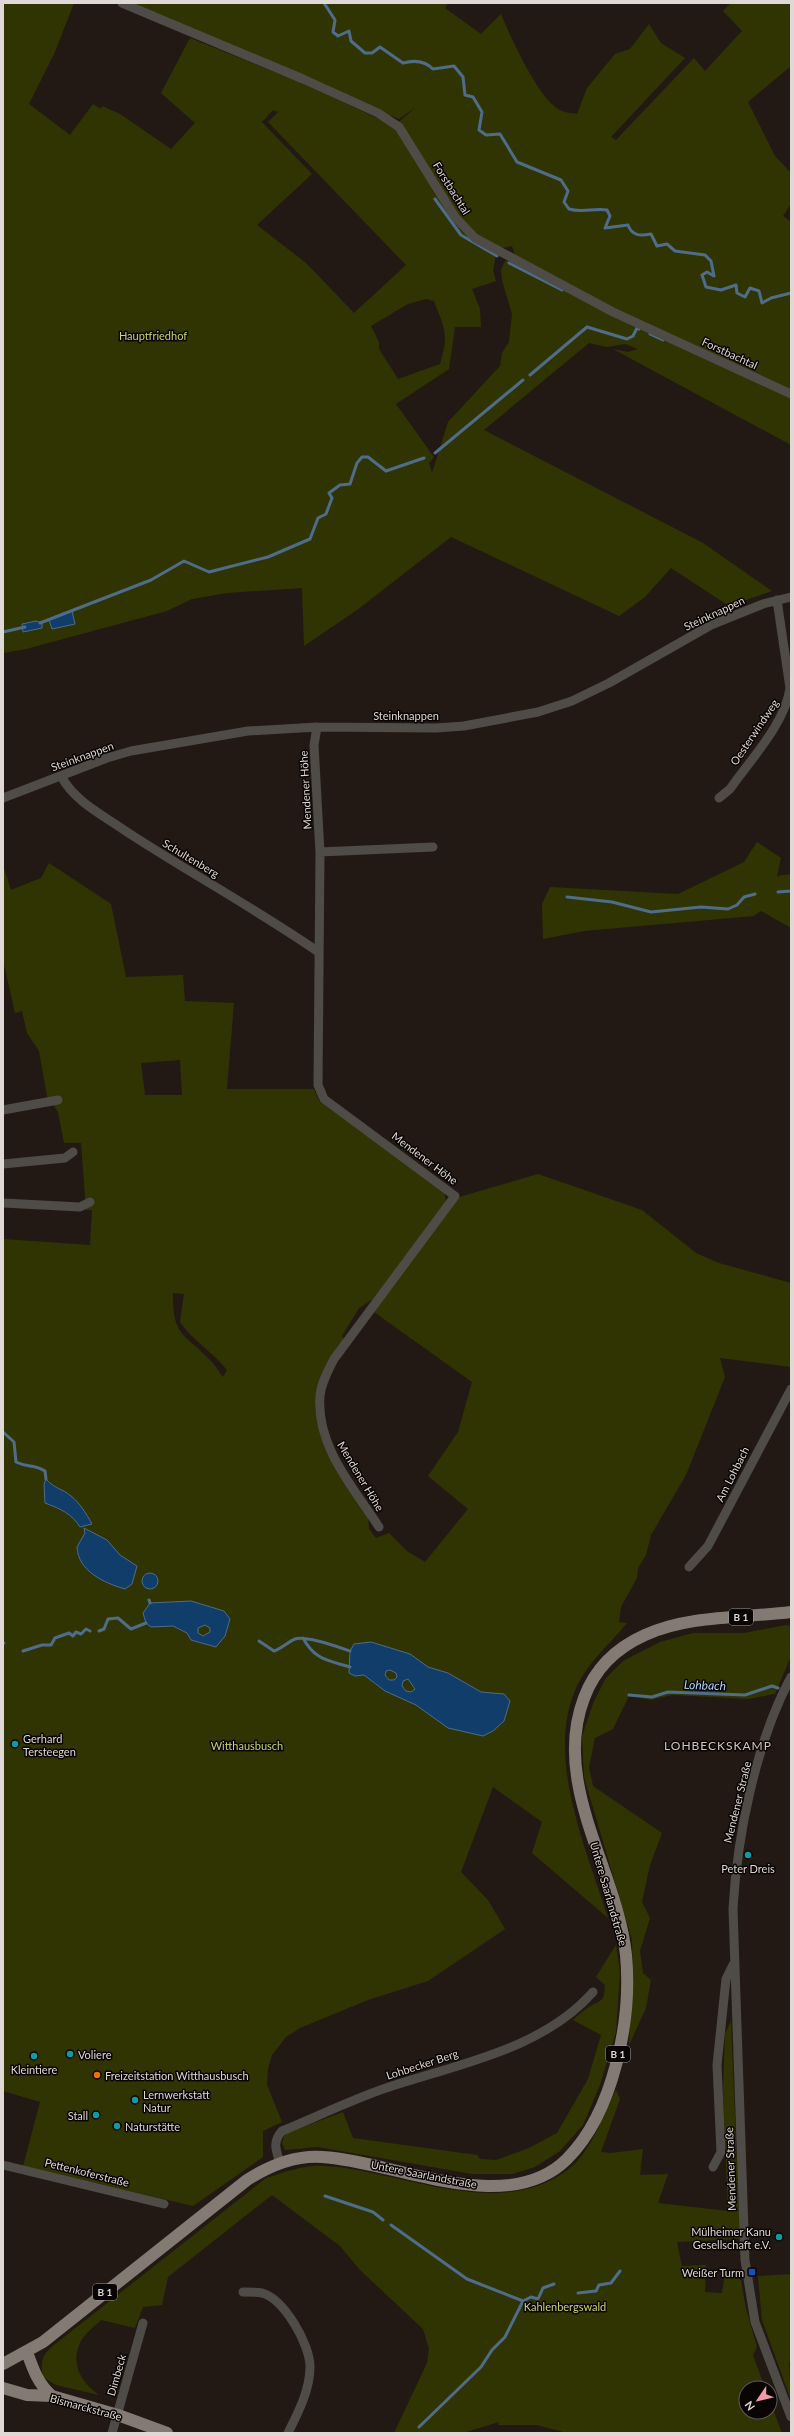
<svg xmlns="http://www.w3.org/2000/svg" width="794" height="2436" font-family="Lato,sans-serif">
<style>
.green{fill:#303403;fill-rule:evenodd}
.water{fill:#113d6b;stroke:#4f6c8a;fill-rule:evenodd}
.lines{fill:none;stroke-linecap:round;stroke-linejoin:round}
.stream{stroke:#4f6c8a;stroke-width:3}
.minor{stroke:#4f4b47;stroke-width:9}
.major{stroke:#837b73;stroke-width:12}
.culture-dot{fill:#0f9aa8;stroke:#090504;stroke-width:1.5}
.food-dot{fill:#e8710a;stroke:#090504;stroke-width:1.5}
.transit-dot{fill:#1a4fb4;stroke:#090504;stroke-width:1.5}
.labels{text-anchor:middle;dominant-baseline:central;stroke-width:3;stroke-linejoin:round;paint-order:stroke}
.shield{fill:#090504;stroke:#9f9996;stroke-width:1}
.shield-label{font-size:10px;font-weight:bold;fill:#dfd8d4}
.street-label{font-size:11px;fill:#dfd8d4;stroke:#090504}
.park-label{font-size:11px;fill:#cad472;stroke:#090504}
.poi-label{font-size:11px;fill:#dfd8d4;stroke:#090504;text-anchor:start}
.water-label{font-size:12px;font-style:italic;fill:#add2fe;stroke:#090504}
.neighbourhood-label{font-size:12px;letter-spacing:1px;fill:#d2c4bd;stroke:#090504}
</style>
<rect width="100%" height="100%" fill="#231914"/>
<path class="green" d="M3,3H74L55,52L29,104L70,135L93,104L101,109L102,106L120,114L171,149L195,123L161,93L190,38L302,83L394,126L416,107L399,119L132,3H448L445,8L481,34L501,14C510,36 540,103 562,111C567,113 573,113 577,114L587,88L615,54L630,49L649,24L661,43L685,58L611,137L616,140L694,58L705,71L742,31L723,11L731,3H791V66L748,102L775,156L791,173V204L783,216L791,222V445L613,349L628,352L638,349L625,344L607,347L589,343L484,430L703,543L772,591L729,606L671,568L645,597L619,616L451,537L357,610L304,646L302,588L227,593L192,599L167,611L26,649L3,653ZM273,110L278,112L268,122L406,265L354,313L306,263L257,225L312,174L262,122ZM479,236L499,249L512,246L516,258L505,261L501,270L502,280L512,314L509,342L502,353L500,366L448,422L432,473L429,463L434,457L396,404L449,369L455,327H481L480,309L472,289L496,281L493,270L496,255L478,245ZM426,299L434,301C445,330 449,334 440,364L398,379L379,349V342L371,326L408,304Z
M757,842L781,858L777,876L791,874V928L761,911L754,916L584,931L543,939L542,904L550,887L678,894L744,862Z
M49,863L111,904L126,977L183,975L185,1001L234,1003L227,1089H314L319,1101L444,1190L446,1201L373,1299L359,1308L342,1336L344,1339C289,1413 327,1449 368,1516L369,1529L376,1538L389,1533L407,1551L425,1562L468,1509L428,1476L458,1432L472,1382L374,1312L456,1198L538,1174L642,1210L696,1253L719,1263L791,1283V1367L720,1358L725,1377L686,1475L651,1535L646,1555L638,1568L637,1578L621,1607L619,1622L627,1623C610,1644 589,1661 577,1686C544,1756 587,1850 608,1918L532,1853L542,1822L493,1787L461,1872L488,1900L505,1929L428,1981L368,2000L300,2028L286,2037L272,2055L268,2069L267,2085L282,2122L263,2131V2157L193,2206L23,2166L40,2102L3,2091V1239L90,1245L92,1210H86L81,1143H64L58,1112L47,1096L39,1051L27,1033L22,1011L15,1013L3,960V865L11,890L41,878ZM180,1060L182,1095H145L141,1063ZM173,1293L184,1294L180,1322C193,1341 213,1352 227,1370L223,1377C219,1372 215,1365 210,1360C184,1333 172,1336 173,1293Z
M786,1625L791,1626V1656L775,1694L748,1699L672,1695L651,1700L629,1696L613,1729L595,1738L589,1767L593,1786L662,1833L650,1865L642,1902L650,1918L640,1951L643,1973L651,1980L646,2008L629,2045L633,1978L632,1940L584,1777L582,1736L594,1701L606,1678L623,1661L660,1642L693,1633H744Z
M616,1945L620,1972L616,2032L600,2085L583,2125L560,2151L535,2167L512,2174H472L318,2147L285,2150L282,2143L285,2134L343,2112L353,2138L477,2155L480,2159L496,2160L529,2148L557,2133L588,2079L601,2035L573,2020C578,2015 584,2010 589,2007C602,1999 604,2003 605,1985L596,1977Z
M731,2021L740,2239L677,2242L682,2266L706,2265L705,2292L722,2293L725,2274L733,2273L741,2280L746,2309L757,2347L753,2355L765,2388H746V2412H770V2401L782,2433H567L537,2425H498L499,2422L463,2433H394L427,2363L429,2349L423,2329L360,2270L340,2246L272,2195L168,2277L162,2305L143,2307L135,2328L101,2320C95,2326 83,2335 80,2343C70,2365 82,2383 99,2395L56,2385L43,2377C40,2361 42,2355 54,2345L266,2178C285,2172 305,2164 326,2166C402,2171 501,2223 570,2168C592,2150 603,2115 616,2090L620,2099L601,2152L611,2153L643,2149L640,2175L668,2174L658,2203L728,2211L723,2091L725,2034Z
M791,2274V2357L789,2363L791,2400L762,2320L758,2276Z"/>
<path class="water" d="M72,611L75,624L52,629L49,620Z
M36,621L42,623V628L23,632L22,624Z
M46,1479C53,1487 59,1488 67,1493C78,1500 86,1513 92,1524L80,1527C72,1514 61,1509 45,1503L44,1484Z
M84,1528L107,1540L120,1555L137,1566L132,1584L125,1589C104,1583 78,1571 77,1547L85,1533Z
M142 1581a8 8 0 1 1 16 0a8 8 0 1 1-16 0Z
M191,1601L224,1611L230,1619L225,1636L216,1647L191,1640L187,1633L173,1626L151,1627L146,1623L143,1613L150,1603ZM205,1625L210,1628V1632L203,1636L198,1633V1628Z
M371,1642L410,1654L428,1667L448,1673L481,1692L504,1694L510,1701L504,1721L493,1731L483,1736L448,1728L416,1705L385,1691L364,1675L355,1676L349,1673L350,1651L354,1644ZM390,1670L396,1673L397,1677L394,1680H389L385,1675L386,1671ZM408,1679L415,1689L411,1692L406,1691L402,1686L403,1681Z"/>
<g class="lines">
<path class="stream" d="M324,3L335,20L333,32L338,36L349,31L351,41L365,53H372L380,47L403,63C414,60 424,60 433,69L454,66L463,77L465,95L473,97L482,112L479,130L486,135L500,134L517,162L561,180L568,191L564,202L569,209C582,213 594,208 607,210L610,216L605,228L628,225C632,236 640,236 651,234L657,246L667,244L675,251L705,255L711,261L714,276L707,272L702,275L706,287L721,290L736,285L737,293L745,297L750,288L759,291L762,303L771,298L791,293
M435,199L461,235L497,256
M509,263L562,290
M650,334L663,340
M530,375L587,327L627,339L633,336L637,328L639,329
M435,453L523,380
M40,623L151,580L184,561L209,572L268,557L310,539L318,518L326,514L332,498L329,493L340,485L350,484L357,463L362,457H368L386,471L424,458
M3,632L25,627
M778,892L791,891
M567,897L612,902L651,912L701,907L728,909L737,905L744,897L755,894
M3,1432L14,1442L16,1462C28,1468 34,1464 45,1471L46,1479
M149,1600L150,1603
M99,1631L104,1629L108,1619L118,1618L131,1629L146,1623
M303,1638C315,1660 327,1660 350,1667
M259,1641L274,1651C282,1648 288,1642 295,1639C306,1635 338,1647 350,1651
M3,1643H4
M23,1651L42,1645H51L55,1638L69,1633L73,1636L76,1632L81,1634L86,1629L90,1631
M629,1695L652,1697L668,1692L745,1695L772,1686L778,1688
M325,2196L373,2212L383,2220
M391,2225L467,2279L523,2301
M578,2293L596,2291L599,2285L611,2283L620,2271
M419,2427L481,2367L492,2350L505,2337L523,2301L531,2297L538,2299L543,2288L554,2284"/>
<path class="minor" d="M122,3L303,79L378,113L399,127L455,217L475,238L613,312L791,394
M317,727L314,745L320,852L318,1085L324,1099L455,1196L334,1359C328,1371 321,1383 320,1396C316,1446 353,1487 379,1527
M61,776C75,802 103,815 127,832C190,873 256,909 317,951
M3,798L107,758L131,751L248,731L317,727L436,728L464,726L538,712L572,701L609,683L711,625L763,604L791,597
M719,798L730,789C750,760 785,724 790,688L777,600
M320,852L433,847
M3,1110L58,1100
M3,1164L65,1158L73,1152
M3,1203L80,1207L90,1202
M689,1567L708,1546L791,1389
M791,1677C756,1742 737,1836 733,1909L745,2260L755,2322L791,2417
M280,2163C276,2150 272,2142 282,2131C316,2117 351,2100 386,2088C457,2064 542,2050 593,1992
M3,2165L164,2204
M713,2167L721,2152L717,2065L726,1979L733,1965
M243,2292C249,2292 256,2292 262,2293C284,2299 310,2344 310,2367C310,2390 298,2413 288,2433
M112,2433L143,2323"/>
<path class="major" d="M27,2352C33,2369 38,2384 52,2396
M3,2364L43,2342L247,2180C269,2166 295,2155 322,2157C394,2161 507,2219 567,2159C614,2112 632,2019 626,1955C617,1869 551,1785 584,1698C595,1668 616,1648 645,1635C689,1615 743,1618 791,1612
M3,2388L27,2395L52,2396L118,2415L167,2433"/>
</g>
<g class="culture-dot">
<circle cx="15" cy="1744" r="4"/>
<circle cx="748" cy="1855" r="4"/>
<circle cx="70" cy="2054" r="4"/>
<circle cx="34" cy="2056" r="4"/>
<circle cx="135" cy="2100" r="4"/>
<circle cx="96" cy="2115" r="4"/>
<circle cx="117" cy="2126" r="4"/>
<circle cx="779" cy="2237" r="4"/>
</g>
<circle class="food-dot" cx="97" cy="2075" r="4"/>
<rect class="transit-dot" x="748" y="2268" width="8" height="8" rx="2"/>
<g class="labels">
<g class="shield">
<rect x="729" y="1609" width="24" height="16" rx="3"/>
<rect x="606" y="2046" width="24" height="16" rx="3"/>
<rect x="93" y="2284" width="24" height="16" rx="3"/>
</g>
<g class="shield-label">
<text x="741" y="1617">B 1</text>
<text x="618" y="2054">B 1</text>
<text x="105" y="2292">B 1</text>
</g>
<g class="street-label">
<text transform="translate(452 188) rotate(58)">Forstbachtal</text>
<text transform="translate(730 353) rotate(25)">Forstbachtal</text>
<text transform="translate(714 613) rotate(-25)">Steinknappen</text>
<text x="406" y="715">Steinknappen</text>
<text transform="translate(754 732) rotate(-56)">Oesterwindweg</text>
<text transform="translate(82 756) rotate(-20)">Steinknappen</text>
<text transform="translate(305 790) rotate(-93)">Mendener Höhe</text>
<text transform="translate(191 858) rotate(31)">Schultenberg</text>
<text transform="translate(425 1158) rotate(37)">Mendener Höhe</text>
<text transform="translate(732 1474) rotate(-63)">Am Lohbach</text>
<text transform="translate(361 1476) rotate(59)">Mendener Höhe</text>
<text transform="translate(737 1802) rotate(-76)">Mendener Straße</text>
<text transform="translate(609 1894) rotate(74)">Untere Saarlandstraße</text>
<text transform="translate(422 2064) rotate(-18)">Lohbecker Berg</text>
<text transform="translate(730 2169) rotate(-92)">Mendener Straße</text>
<text transform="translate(87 2172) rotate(14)">Pettenkoferstraße</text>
<text transform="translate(424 2174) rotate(11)">Untere Saarlandstraße</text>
<text transform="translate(116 2375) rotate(-74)">Dimbeck</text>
<text transform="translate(86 2407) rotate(15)">Bismarckstraße</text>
</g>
<g class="park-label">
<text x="153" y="335">Hauptfriedhof</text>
<text x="247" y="1745">Witthausbusch</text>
<text x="565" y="2306">Kahlenbergswald</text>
</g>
<g class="poi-label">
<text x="23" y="1738">Gerhard<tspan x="23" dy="13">Tersteegen</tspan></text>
<text x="748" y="1868" text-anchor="middle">Peter Dreis</text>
<text x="78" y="2054">Voliere</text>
<text x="34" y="2069" text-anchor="middle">Kleintiere</text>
<text x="105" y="2075">Freizeitstation Witthausbusch</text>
<text x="143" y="2094">Lernwerkstatt<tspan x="143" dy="13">Natur</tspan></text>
<text x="88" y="2115" text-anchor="end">Stall</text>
<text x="125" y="2126">Naturstätte</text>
<text x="771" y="2231" text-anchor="end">Mülheimer Kanu<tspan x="771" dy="13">Gesellschaft e.V.</tspan></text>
<text x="744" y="2272" text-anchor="end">Weißer Turm</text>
</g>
<g class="water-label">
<text transform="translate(705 1685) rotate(2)">Lohbach</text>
</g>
<g class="neighbourhood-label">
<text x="718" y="1745">LOHBECKSKAMP</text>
</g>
</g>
<rect width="794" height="2436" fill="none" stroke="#dfd8d4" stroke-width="8"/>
<g transform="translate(758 2400) rotate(235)"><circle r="19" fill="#090504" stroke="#5f5957"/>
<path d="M0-3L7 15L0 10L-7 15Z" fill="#f49aa4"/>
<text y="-6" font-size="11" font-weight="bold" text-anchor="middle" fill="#dfd8d4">N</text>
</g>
</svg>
